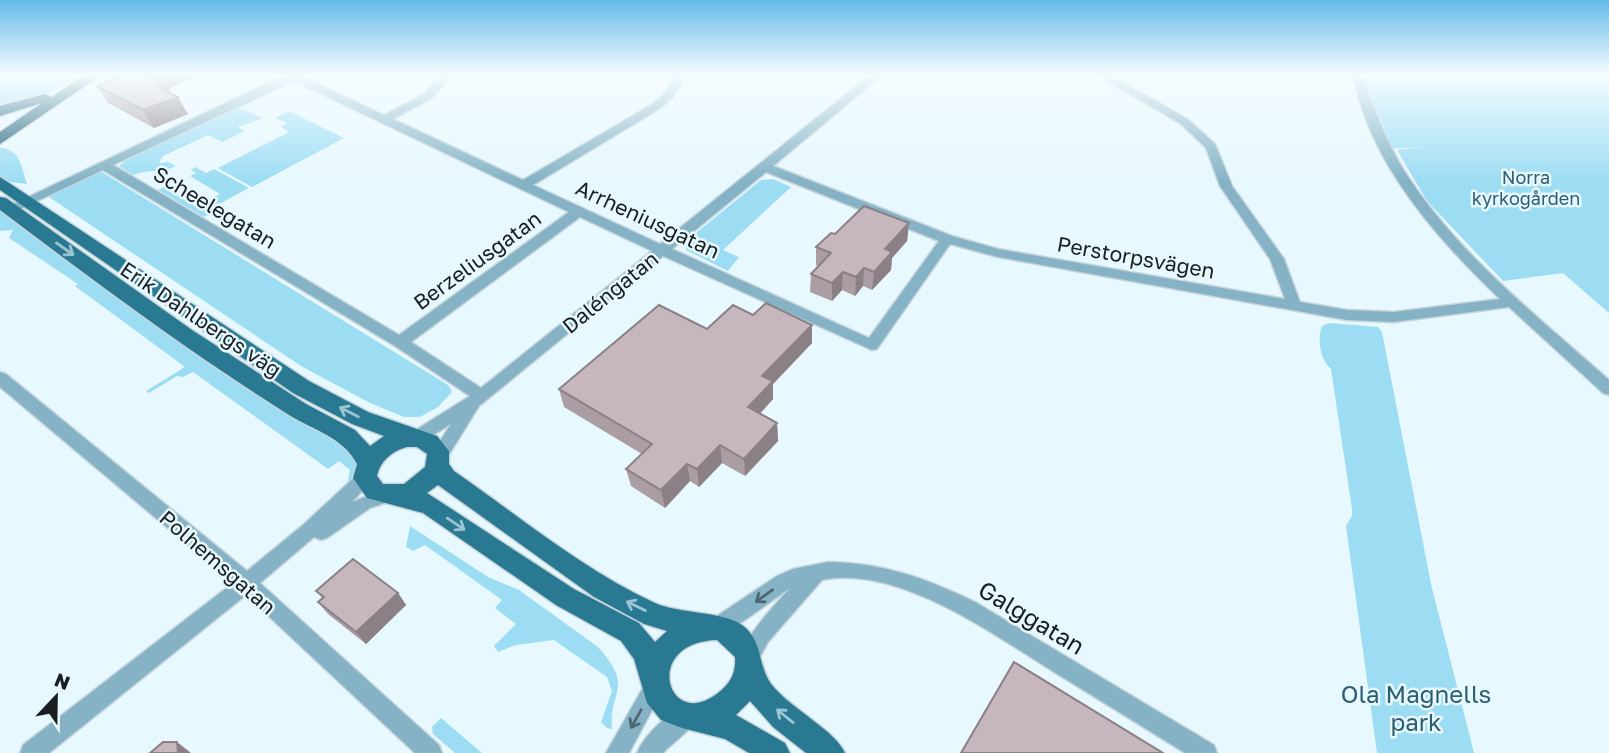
<svg xmlns="http://www.w3.org/2000/svg" width="1609" height="753" font-family="'Golos Text',sans-serif">
<style>
.green{fill:#9dddf4}
.lines{fill:none;stroke-linecap:round;stroke-linejoin:round}
.minor-casing{stroke:#c6d5db;stroke-width:3}
.major-casing{stroke:#c6d5db;stroke-width:3}
.highway-casing{stroke:#c6d5db;stroke-width:3}
.minor{fill:#85b3c5;fill-rule:evenodd}
.major{fill:#2a7992;fill-rule:evenodd}
.highway{fill:#1e6277;fill-rule:evenodd}
.wall{fill:#aa9da3}
.shaded-wall{fill:#8b8085}
.building{fill:#c6b7be;stroke:#8b8085;stroke-width:2}
.oneway{stroke:#9bc5d3}
.oneway2{stroke:#4e6873}
.labels{text-anchor:middle;dominant-baseline:central;stroke-width:5;stroke-linejoin:round;paint-order:stroke}
.far-park-label{font-size:18px;fill:#2b5e70;stroke:#e7f8fe}
.street-label{font-size:21px;fill:#181e21;stroke:#e7f8fe}
.near-street-label{font-size:24px;fill:#181e21;stroke:#e7f8fe}
.near-park-label{font-size:24px;fill:#2b5e70;stroke:#e7f8fe}
</style>
<rect width="100%" height="100%" fill="#e7f8fe"/>
<path class="green" d="M0,75H86L36,99L0,108Z
M1357,75H1609V313L1563,273L1503,281L1427,201L1397,150L1423,147L1384,149Z
M237,107L263,118L238,127L245,131L222,142L208,135L163,156L159,163L168,162L176,166C163,173 148,169 133,175L119,166L128,158Z
M289,111L344,138L252,187L218,168L289,132L281,127L287,123L275,118Z
M0,148C21,148 21,168 27,184L10,182L0,175Z
M195,167L206,173L214,169L249,188L204,212L208,215L204,217L158,190L170,184L172,185L166,189L196,207L220,194L190,176L196,173L191,170Z
M100,171L448,385L452,392L438,407L420,417H404L368,402L301,366L49,197Z
M773,179L791,187L723,250L739,257L728,271L686,250L685,242L761,180Z
M0,211C71,261 141,312 213,361C244,382 338,430 353,457C359,466 353,479 347,486L350,470L339,461L328,469L193,372L183,377L177,376L149,393L146,391L185,367L75,286L78,284L9,238L13,230L0,231Z
M1329,323L1378,327L1382,332L1431,584L1474,753H1377L1346,526L1352,516V509L1331,369C1320,359 1317,340 1322,326Z
M410,526L488,577L519,590L598,647C635,689 609,688 612,729L607,728L601,722L612,691L607,677L554,640L516,645L498,652L494,646L516,624L495,608L502,600L425,545L413,551L406,547Z
M441,718L482,753H455L433,734L432,727Z"/>
<g class="lines">
<defs>
<path id="minor" d="M285,75H299L384,115L424,94L441,75H452L432,98L393,119L523,180L651,105L665,93L675,75H686L673,97L659,109L533,185L660,244L870,75H882L773,166L952,236L998,249L1285,299L1270,259L1220,186L1206,148L1181,124L1097,75H1110L1189,120L1215,144L1232,186L1284,259L1300,302L1347,310L1394,312L1500,299C1448,249 1394,190 1367,122C1361,107 1357,91 1352,75H1362C1374,108 1385,139 1403,169C1456,253 1536,315 1609,380V395L1603,393L1509,307L1394,322L1347,320L998,257L950,244L877,349L872,350L663,256L479,406L445,461L439,463L433,461L430,456L451,424L417,445L411,443L409,438L411,433L470,396L395,346L103,170L14,212H4L3,209ZM294,81L569,212L399,335L113,165ZM766,172L939,241L869,338L672,249ZM580,217L652,251L481,388L411,342Z
M0,372L6,374L247,571L303,525L359,473L365,471L371,473L374,478L352,502L388,488L394,490L397,495L394,500L370,508L327,538L321,540L314,537L260,583L439,745L442,753H415L246,595L49,753H20L23,745L233,583L0,387Z
M828,562C884,563 925,578 975,602L1214,745L1217,753H1185C1142,726 1098,699 1054,672C993,634 897,564 822,580L768,642L756,664L749,667L742,664L739,657C751,630 770,610 790,588L725,634L718,636L711,634L708,627L711,620L777,576L793,569Z
M655,676L662,679L665,686L629,753H606L648,679Z
M686,706L694,709L697,717C691,731 673,742 663,753H637C645,734 667,714 686,706Z"/>
<path id="major" d="M0,177L309,381L368,412L437,436L449,451V464L454,471C519,516 583,570 655,603C680,614 722,611 742,625C764,641 757,666 772,685C790,708 836,731 845,753H806L773,727L750,701L736,715L785,743L790,753H749L725,739L682,728L661,720L647,703L634,659L621,641L556,605L423,513L367,498L353,478L357,464C343,437 313,430 289,415C189,352 94,281 0,210V197L6,198L192,330L306,404L355,430L370,446L384,436L352,424L293,393L0,190ZM407,447H417L427,454L425,467L404,484H383L377,476C380,461 392,451 407,447ZM438,485L594,597L644,624L667,631L655,642L639,623L574,589L427,493ZM717,640L735,657C736,673 731,683 718,693C667,733 641,642 717,640Z"/>
<path id="highway" d="M84,75H101L0,144V132L42,103L0,116V106L45,94L52,97Z"/>
</defs>
<use href="#minor" class="minor-casing"/>
<use href="#major" class="major-casing"/>
<use href="#highway" class="highway-casing"/>
<use href="#minor" class="minor"/>
<use href="#major" class="major"/>
<use href="#highway" class="highway"/>
</g>
<path class="wall" d="M110,75H199L168,89L188,114L154,128L108,103L97,86L113,79Z
M909,223L907,241L892,258L891,270L872,290L863,286L855,296L842,290L832,301L810,292L811,274L818,266L816,265V247L835,234Z
M753,315L812,325V343L773,384V399L760,414L777,423L778,441L745,476L722,463L699,487L690,481L665,508L631,486L626,469L642,454L564,407L559,389L707,329Z
M316,591L398,593L406,605L366,644L328,614L318,602L322,598Z"/>
<path class="shaded-wall" d="M150,75H199L168,89L174,99L178,97L188,114L154,128L143,110L149,76Z
M909,223L907,241L892,258L891,270L872,290L874,272L885,249Z
M864,268L863,286L855,296L856,277Z
M843,272L842,290L832,301V283Z
M812,325V343L773,384V399L749,425L748,407L762,376Z
M777,423L778,441L745,476L744,459Z
M720,445L722,463L699,487L697,469Z
M687,464L690,481L665,508L661,490Z
M398,593L406,605L366,644L356,632Z
M177,742L191,753H178Z"/>
<path class="building" d="M111,75H150L149,76L166,84L158,87L178,97L143,110L97,86L116,78Z
M864,206L909,223L885,249L892,252L874,272L864,268L856,277L843,272L832,283L811,274L831,253L816,247L831,233L835,234Z
M766,303L812,325L762,376L773,381L748,407L777,423L744,459L720,445L697,469L687,464L661,490L626,469L652,444L559,389L659,305L707,329L733,305L753,315Z
M353,559L398,593L356,632L318,602L324,597L316,591Z
M1014,662L1163,753H961Z
M163,742H177L178,753H150Z"/>
<defs><path id="oneway-shaft" d="M-6 0H5M1.5-3L5.5 0L1.5 3" fill="none" stroke-width="1.6" stroke-linecap="round" stroke-linejoin="round" transform="scale(1.75)"/></defs>
<g class="oneway">
<use href="#oneway-shaft" transform="translate(65 249) rotate(35)"/>
<use href="#oneway-shaft" transform="translate(349 412) rotate(-153)"/>
<use href="#oneway-shaft" transform="translate(456 524) rotate(34)"/>
<use href="#oneway-shaft" transform="translate(636 606) rotate(-154)"/>
<use href="#oneway-shaft" transform="translate(785 716) rotate(-141)"/>
</g>
<g class="oneway2">
<use href="#oneway-shaft" transform="translate(764 596) rotate(144)"/>
<use href="#oneway-shaft" transform="translate(636 719) rotate(119)"/>
</g>
<linearGradient id="sky" x2="0" y2="1"><stop stop-color="#65bae9"/><stop offset="0.41" stop-color="#f4fcff"/><stop offset="1" stop-color="#f4fcff" stop-opacity="0"/></linearGradient>
<rect width="1609" height="181" fill="url(#sky)"/>
<g class="labels">
<g class="far-park-label">
<text x="1526" y="177">Norra<tspan x="1526" dy="21">kyrkogården</tspan></text>
</g>
<g class="street-label">
<text transform="translate(215 207) rotate(31)">Scheelegatan</text>
<text transform="translate(648 219) rotate(25)">Arrheniusgatan</text>
<text transform="translate(1136 257) rotate(10)">Perstorpsvägen</text>
<text transform="translate(477 260) rotate(-36)">Berzeliusgatan</text>
<text transform="translate(610 292) rotate(-39)">Daléngatan</text>
<text transform="translate(201 319) rotate(34)">Erik Dahlbergs väg</text>
<text transform="translate(218 562) rotate(41)">Polhemsgatan</text>
</g>
<g class="near-street-label">
<text transform="translate(1032 617) rotate(31)">Galggatan</text>
</g>
<g class="near-park-label">
<text x="1416" y="693">Ola Magnells<tspan x="1416" dy="28">park</tspan></text>
</g>
</g>
<g transform="translate(56 697) rotate(22)" stroke="#e7f8fe" stroke-width="5" paint-order="stroke">
<path d="M0-5L12 26L0 18L-12 26Z" fill="#181e21"/>
<text y="-10" font-size="19" font-weight="bold" text-anchor="middle" fill="#181e21">N</text>
</g>
</svg>
